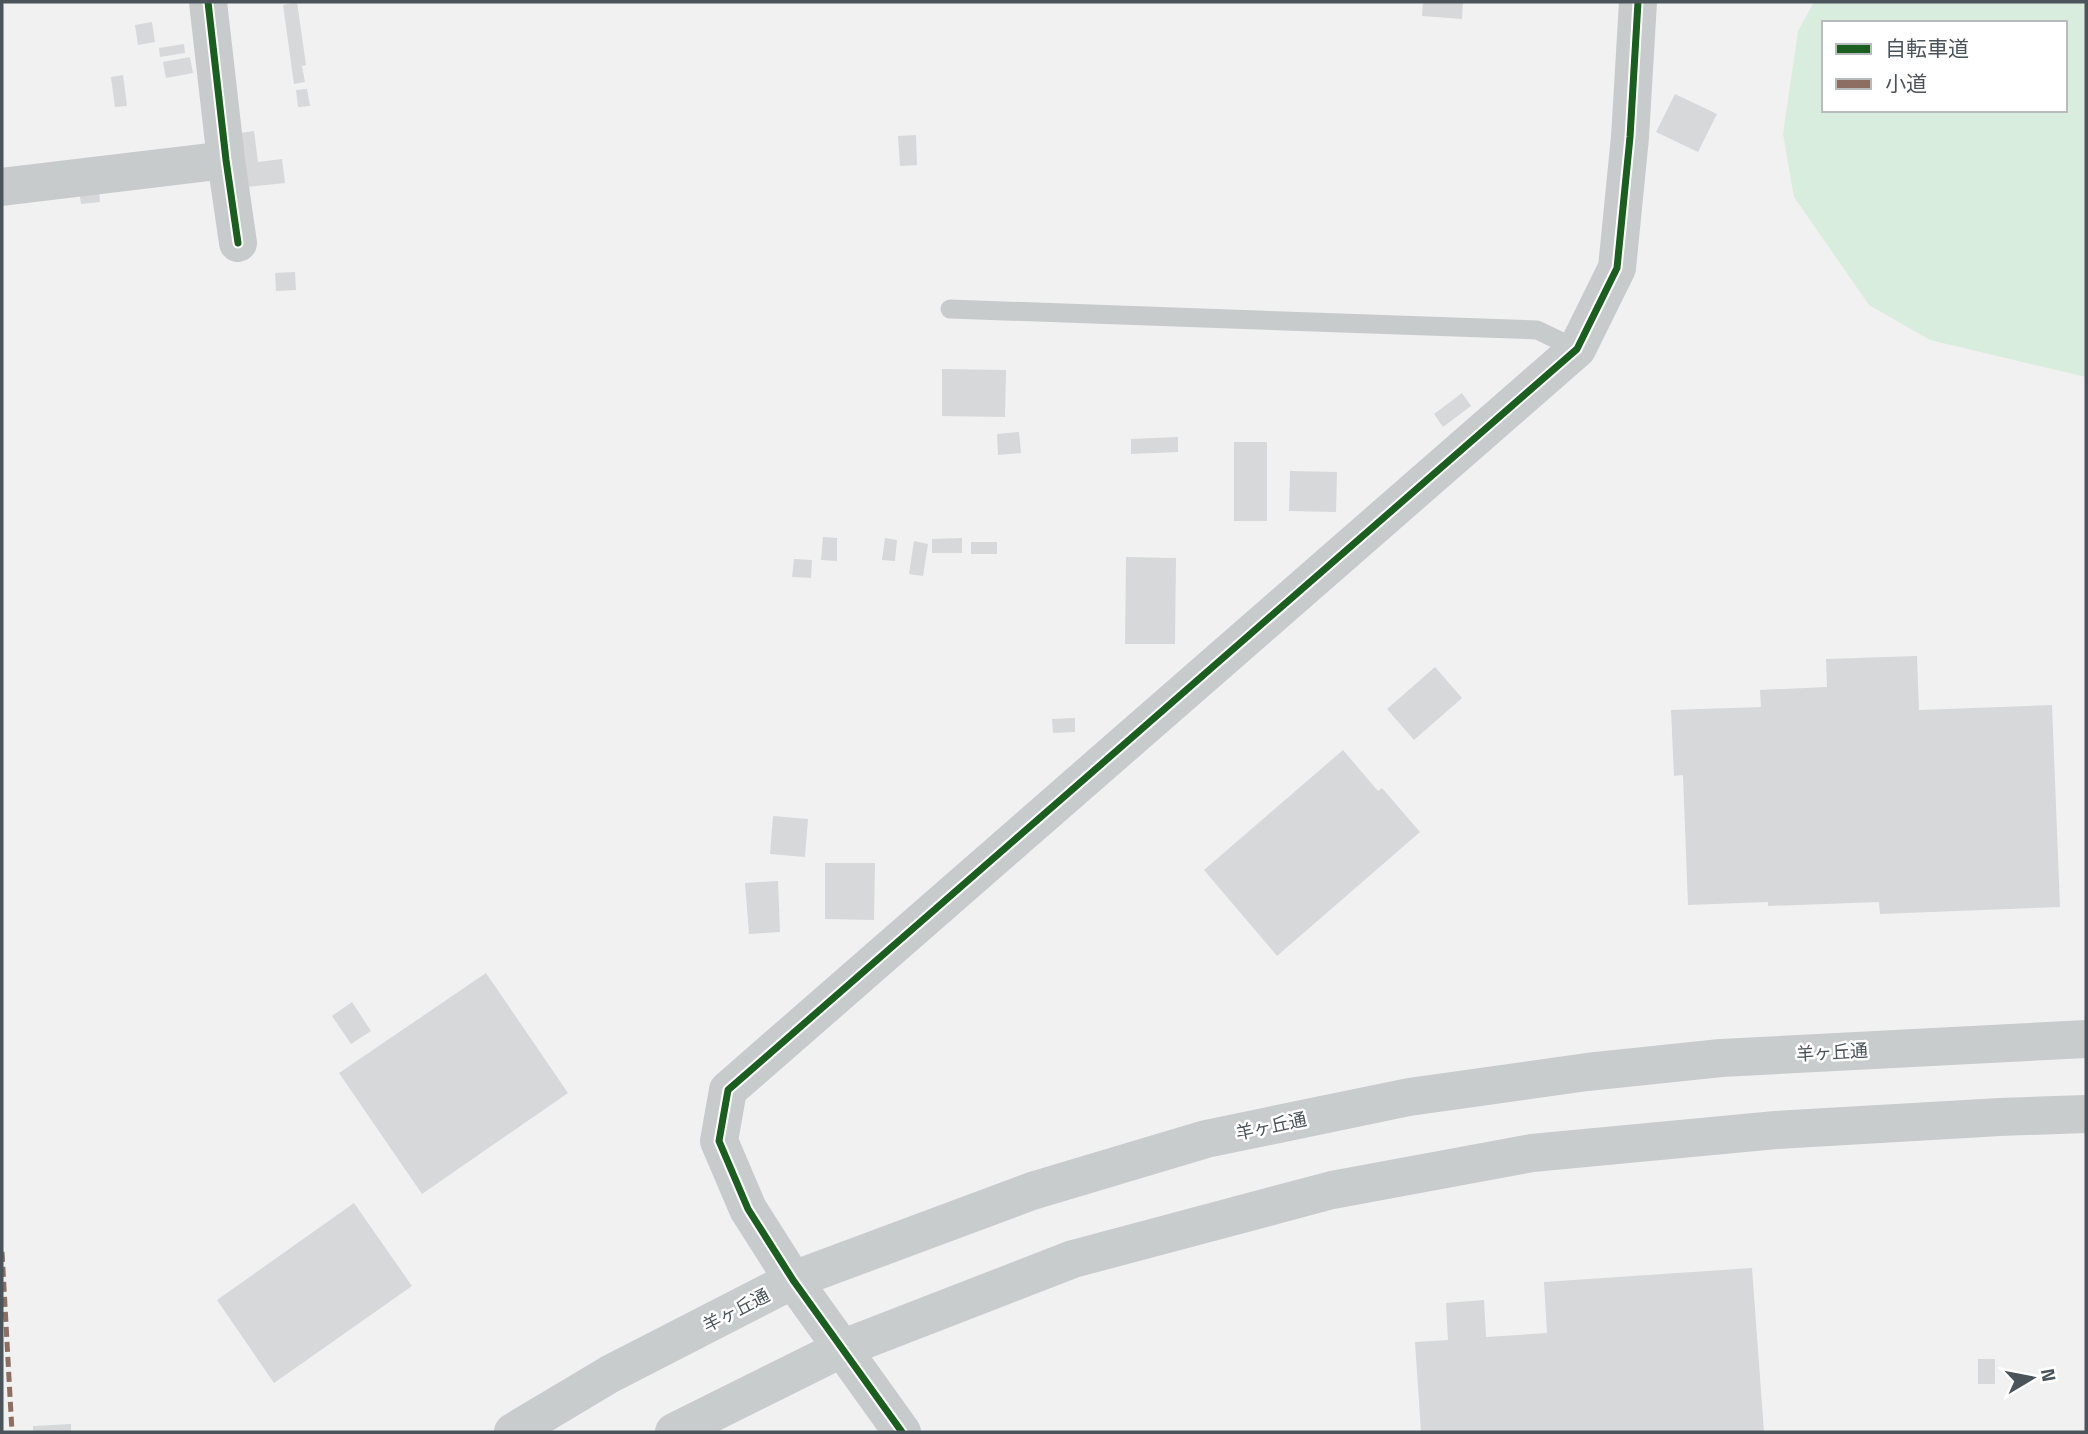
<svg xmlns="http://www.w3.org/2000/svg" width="2088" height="1434" font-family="'Titillium Web','Noto Sans JP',sans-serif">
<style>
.green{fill:#d8edde;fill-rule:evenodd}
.building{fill:#d7d8d9}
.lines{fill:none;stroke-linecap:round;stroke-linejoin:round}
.service{stroke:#c8cbcc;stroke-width:19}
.minor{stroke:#c8cbcc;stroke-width:38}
.secondary{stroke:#c9cccd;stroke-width:38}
.quiet{stroke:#8d6e63;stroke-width:5;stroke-dasharray:10 5;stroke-linecap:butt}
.cycleway-casing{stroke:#fff;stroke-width:11}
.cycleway{stroke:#1b5e20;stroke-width:7}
.labels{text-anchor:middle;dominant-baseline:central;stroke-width:5;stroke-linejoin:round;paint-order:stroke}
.street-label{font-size:18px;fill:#4a545a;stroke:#fff}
</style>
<rect width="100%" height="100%" fill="#f1f1f1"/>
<path class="green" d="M1814,2H2086V377L1930,340L1869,305L1794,197L1783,134L1798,31ZM1824,23H2065V110H1824Z"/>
<path class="building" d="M297,2L306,65L302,66L305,82L294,84L283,5Z
M1423,2H1463L1462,19L1422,16Z
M152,22L155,42L138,45L135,25Z
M184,44L185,53L160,57L159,48Z
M190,57L193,73L166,78L163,62Z
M123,75L127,106L115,107L111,77Z
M307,89L310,106L298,107L296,90Z
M1675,94L1717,114L1698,152L1656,132Z
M254,131L258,162L282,159L285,183L247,187L240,133Z
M916,135L917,165L900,166L898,136Z
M99,188L100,202L81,204L79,191Z
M295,272L296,290L276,291L275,273Z
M942,369L1006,370L1005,417L942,416Z
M1462,393L1471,406L1443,427L1434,414Z
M1019,432L1021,453L998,455L997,434Z
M1178,437V452L1131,454V439Z
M1234,442H1267V521H1234Z
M1290,471L1337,472L1336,512L1289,511Z
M823,537L837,538V561L821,560Z
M885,538L897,540L895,561L882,560Z
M962,538V553H932V539Z
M914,541L928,544L923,576L909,574Z
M971,542H997V554H971Z
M1126,557L1176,558L1175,644H1125Z
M794,559L812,560L811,578L792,577Z
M1917,656L1919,710L2052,705L2060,907L1880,914L1879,902L1768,906V902L1688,905L1683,775L1674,776L1671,710L1761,707L1760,690L1827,687L1826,659Z
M1435,667L1462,698L1414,740L1387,709Z
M1075,718V732L1053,733L1052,719Z
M1343,750L1378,791L1382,788L1420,832L1277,956L1204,870Z
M773,816L808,819L805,857L770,854Z
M825,863H875L874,920L825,919Z
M778,881L780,932L749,934L745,883Z
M486,973L568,1093L422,1194L339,1073Z
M352,1002L371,1031L351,1044L332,1016Z
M354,1203L412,1286L274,1383L217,1300Z
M1752,1268L1764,1432H1421L1415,1342L1448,1340L1446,1303L1484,1300L1486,1337L1547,1333L1544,1282Z
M1978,1359H1995V1384H1978Z
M71,1424V1432H33V1426Z"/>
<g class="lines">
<path class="service" d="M950,309L1537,330L1577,349"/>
<path class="minor" d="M208,2L226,160L238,243
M2,187L226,160
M902,1432L793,1280L748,1209L719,1141L728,1090L1577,349L1617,268L1630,137L1638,2"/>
<path class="secondary" d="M513,1432L610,1374L793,1280L1032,1191L1206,1139L1409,1097L1587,1072L1721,1058L2086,1039
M674,1432L841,1349L1073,1259L1332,1190L1532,1153L1776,1130L2000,1117L2086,1114"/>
<path class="quiet" d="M2,1252L12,1432"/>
<defs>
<path id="cycleway" d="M208,2L226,160L238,243
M902,1432L793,1280L748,1209L719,1141L728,1090L1577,349L1617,268L1630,137L1638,2"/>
</defs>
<use href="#cycleway" class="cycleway-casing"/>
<use href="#cycleway" class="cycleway"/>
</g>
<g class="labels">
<g class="street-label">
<text transform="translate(1832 1052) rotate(-3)">羊ヶ丘通</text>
<text transform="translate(1271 1126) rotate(-12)">羊ヶ丘通</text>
<text transform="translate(736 1310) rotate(-27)">羊ヶ丘通</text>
</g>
</g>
<rect width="2088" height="1434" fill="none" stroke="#4a545a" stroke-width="7"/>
<rect x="1822" y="21" width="245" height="91" fill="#ffffff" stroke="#b7bbbd" stroke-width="2"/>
<rect x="1836" y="44" width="35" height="10" fill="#1b5e20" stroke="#b7bbbd" stroke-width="2"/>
<text x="1885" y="56" font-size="21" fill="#4a545a">自転車道</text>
<rect x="1836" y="79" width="35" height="10" fill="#8d6e63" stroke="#b7bbbd" stroke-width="2"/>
<text x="1885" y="91" font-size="21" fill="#4a545a">小道</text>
<g transform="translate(2032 1378) rotate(80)" stroke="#ffffff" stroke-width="5" paint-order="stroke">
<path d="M0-5L12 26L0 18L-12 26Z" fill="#4a545a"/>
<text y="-10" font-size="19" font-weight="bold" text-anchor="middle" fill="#4a545a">N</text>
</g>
</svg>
